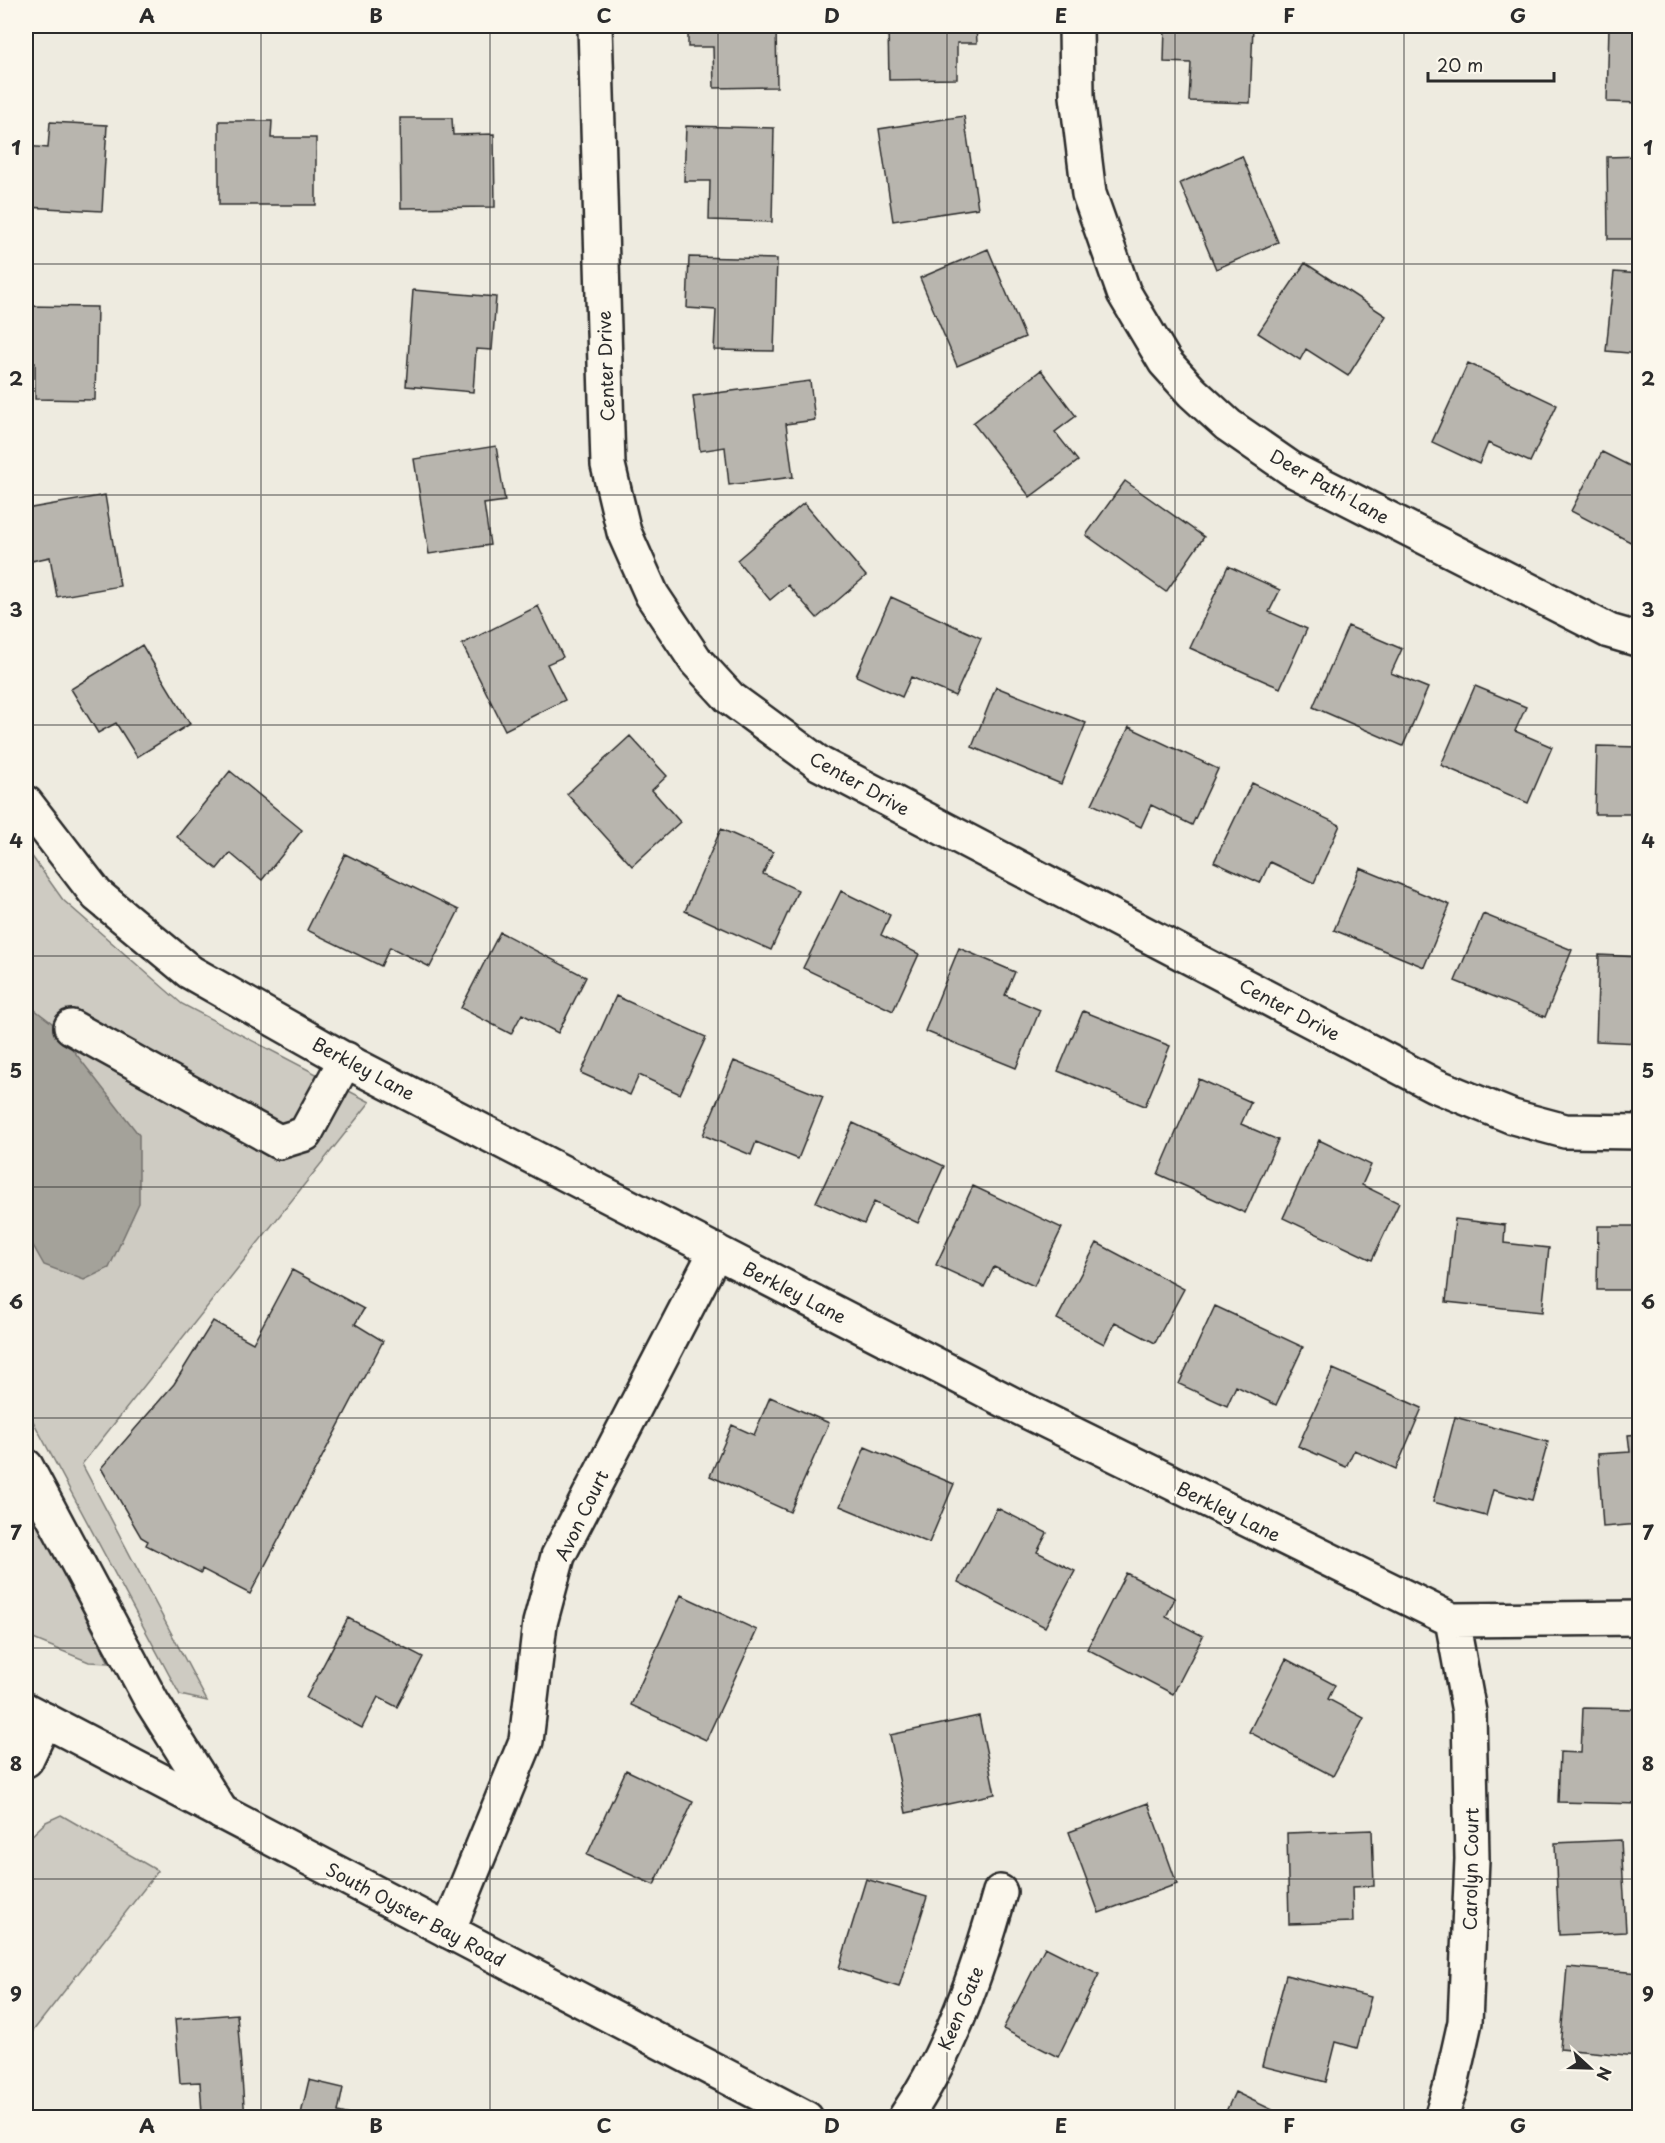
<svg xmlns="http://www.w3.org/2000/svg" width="1665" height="2143" font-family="'Playpen Sans',sans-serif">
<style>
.green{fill:#cecbc2;stroke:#7c7b76;stroke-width:1.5}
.water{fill:#a4a29a;stroke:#74726e;stroke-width:1.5}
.building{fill:#b8b5ae;stroke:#2b2b2b;stroke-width:1.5}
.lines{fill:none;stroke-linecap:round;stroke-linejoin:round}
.minor-casing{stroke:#2b2b2b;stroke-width:38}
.major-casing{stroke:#2b2b2b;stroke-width:38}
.highway-casing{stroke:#2b2b2b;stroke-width:38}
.minor{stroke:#fbf7ec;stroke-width:33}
.major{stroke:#fbf7ec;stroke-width:33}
.highway{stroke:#fbf7ec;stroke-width:33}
.grid{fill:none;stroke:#2b2b2b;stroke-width:1.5;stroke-opacity:0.55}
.labels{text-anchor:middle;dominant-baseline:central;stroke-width:6;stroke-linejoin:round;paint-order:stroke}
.street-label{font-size:18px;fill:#2b2b2b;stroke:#fbf7ec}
.neatline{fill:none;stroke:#2b2b2b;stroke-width:2}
.grid-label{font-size:20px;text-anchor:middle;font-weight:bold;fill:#2b2b2b}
</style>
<rect width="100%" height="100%" fill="#eeebe0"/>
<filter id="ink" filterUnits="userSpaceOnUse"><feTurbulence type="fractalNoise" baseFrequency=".0167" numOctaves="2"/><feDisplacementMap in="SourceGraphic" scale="12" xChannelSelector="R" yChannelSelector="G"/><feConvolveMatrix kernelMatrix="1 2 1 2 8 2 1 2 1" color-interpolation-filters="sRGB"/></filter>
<g filter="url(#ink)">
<path class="green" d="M26,848L63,900L182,1004L370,1102L82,1464L207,1701L180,1695L26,1408Z
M26,1499L109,1663L89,1662L26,1636Z
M61,1815L158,1871L26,2040V1841L46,1822Z"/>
<path class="water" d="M26,1003L52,1023L139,1135V1203L109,1268L84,1280L44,1265L26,1233Z"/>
<path class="building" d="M688,26H776L777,87L714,88L713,47H688Z
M888,26H976L977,43H957V79L889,80Z
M1165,26H1253L1250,103L1189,101L1191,63L1164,62Z
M1609,26H1640V103L1607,102Z
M964,116L978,208L893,221L879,129Z
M400,118H452L453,135L494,134L495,207L401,208Z
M219,121H272L271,138H316V205H219Z
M50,122L107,125L102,211L26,207V146L48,148Z
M686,126L774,128L772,222L709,220L710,181H684Z
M1242,156L1278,242L1216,269L1180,183Z
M1640,156V239H1608L1607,157Z
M988,249L1025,337L957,366L920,278Z
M689,257L777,259L774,351L714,350L716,310L687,308Z
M1305,263L1386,316L1348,376L1306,349L1300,360L1258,333Z
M1614,272L1640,274V354L1606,351Z
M413,290L496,297L492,350L476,349L473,392L406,386Z
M26,306L97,307L95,400L35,399V363L26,362Z
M1468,363L1557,405L1530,462L1488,443L1479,464L1432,442Z
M1041,370L1076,416L1055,432L1078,461L1030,497L973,423Z
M810,381L815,420L786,424L793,477L729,485L725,447L700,451L693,396Z
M496,446L505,501L484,504L490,545L429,554L414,459Z
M1602,452L1640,471V547L1571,511Z
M1125,481L1204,537L1166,592L1086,535Z
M105,495L120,586L57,597L50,557L27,562L26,509Z
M804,503L866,576L817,618L788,585L770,600L737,560Z
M1228,566L1280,590L1269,612L1307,629L1280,688L1190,648Z
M891,597L981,638L955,696L911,677L902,697L856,676Z
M538,606L563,657L547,664L565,700L505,730L462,644Z
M1348,626L1402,649L1391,673L1428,688L1403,746L1313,707Z
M142,645L190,724L137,757L116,723L98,733L71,689Z
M1475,686L1526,707L1515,731L1552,747L1528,803L1441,765Z
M996,687L1086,723L1061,784L972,747Z
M1129,727L1218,769L1192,825L1151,805L1141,827L1092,804Z
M630,736L667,776L652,790L680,822L632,866L567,794Z
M1597,746L1640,747V814H1595Z
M230,771L302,830L262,880L230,853L217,869L177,837Z
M1252,783L1340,825L1314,883L1270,862L1260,883L1214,862Z
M721,829L773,852L763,874L798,890L771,950L685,911Z
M345,854L459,910L430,967L390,947L381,966L307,930Z
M1360,868L1450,905L1424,967L1334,930Z
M841,891L890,915L881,935L919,954L893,1011L803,968Z
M1483,914L1572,950L1545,1017L1455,981Z
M500,932L586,977L558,1033L522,1014L511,1034L461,1008Z
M959,948L1015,972L1005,995L1040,1010L1016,1068L925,1031Z
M1599,955L1640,957V1043L1596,1041Z
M616,996L706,1037L680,1094L639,1075L630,1095L581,1073Z
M1083,1011L1170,1046L1145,1106L1058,1071Z
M734,1061L823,1097L798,1159L756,1142L751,1155L703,1135Z
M1199,1079L1251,1102L1241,1124L1278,1140L1245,1213L1158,1174Z
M853,1123L944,1166L918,1223L874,1202L864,1224L816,1202Z
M1319,1140L1371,1165L1362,1185L1399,1203L1372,1260L1283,1218Z
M973,1186L1062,1228L1034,1286L994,1267L984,1287L936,1265Z
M1455,1219L1505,1225L1504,1243L1549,1248L1542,1312L1446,1302Z
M1598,1226H1640V1290H1597Z
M1097,1243L1184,1289L1155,1343L1115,1322L1104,1344L1057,1319Z
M292,1270L364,1309L355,1324L383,1341L250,1594L202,1569L201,1573L146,1545L148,1541L141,1537L101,1468L174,1384L213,1321L253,1343Z
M1215,1306L1303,1347L1276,1405L1236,1386L1227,1406L1179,1384Z
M1333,1369L1422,1408L1396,1469L1354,1450L1346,1467L1298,1446Z
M770,1397L829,1423L790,1512L710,1476L732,1425L754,1435Z
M1455,1417L1548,1442L1532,1500L1493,1490L1486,1516L1433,1502Z
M1640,1434V1524L1603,1527L1598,1454L1630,1452L1628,1435Z
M865,1447L954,1484L929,1543L840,1506Z
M997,1508L1047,1533L1037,1552L1075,1571L1045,1627L958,1582Z
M1126,1573L1175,1598L1166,1617L1203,1636L1173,1694L1087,1649Z
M681,1595L757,1630L706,1740L631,1705Z
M348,1618L423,1657L397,1707L378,1697L362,1728L306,1698Z
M1286,1659L1335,1685L1328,1699L1364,1718L1333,1776L1249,1732Z
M1583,1708L1640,1709V1804L1558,1802L1560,1752L1581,1753Z
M979,1716L995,1794L906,1813L890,1735Z
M626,1770L693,1802L654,1885L587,1855Z
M1148,1803L1177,1884L1099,1913L1069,1832Z
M1372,1830L1374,1886L1352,1887L1353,1922L1289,1924L1287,1833Z
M1621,1840L1626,1932L1559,1935L1555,1843Z
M866,1879L927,1897L899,1987L839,1968Z
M1045,1947L1099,1974L1058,2057L1003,2029Z
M1567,1967L1640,1973V2026L1637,2056L1560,2049Z
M1286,1975L1371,1997L1357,2048L1336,2042L1326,2082L1262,2066Z
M237,2014L245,2118H157L202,2114L200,2082L180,2083L175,2019Z
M309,2080L343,2088L338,2112L363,2118H300Z
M1235,2092L1289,2118H1223Z"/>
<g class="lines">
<defs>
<path id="minor" d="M595,26L608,465L624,532L652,595L696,661L730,698L820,764L1434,1085L1513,1117L1565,1131L1640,1132
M1076,26L1077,96L1089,194L1124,293L1165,362L1192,392L1228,425L1293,470L1609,631L1640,640
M26,803L97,895L190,972L358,1067L1014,1405L1452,1620L1640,1618
M71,1027L279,1142L305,1134L346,1059
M448,1931L526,1741L540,1623L558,1556L716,1251
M905,2118C951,2051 978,1970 1000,1892
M1441,2118L1450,2089L1465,2022L1472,1859L1469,1712L1452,1620"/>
<path id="major" d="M26,1710L806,2118"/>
<path id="highway" d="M26,1466L152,1702L222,1813
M26,1760L45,1720"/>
</defs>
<use href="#minor" class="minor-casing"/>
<use href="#major" class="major-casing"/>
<use href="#highway" class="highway-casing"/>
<use href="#minor" class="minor"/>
<use href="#major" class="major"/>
<use href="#highway" class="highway"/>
</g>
</g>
<path class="grid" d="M261,26V2118M490,26V2118M718,26V2118M947,26V2118M1175,26V2118M1404,26V2118M26,264H1640M26,495H1640M26,725H1640M26,956H1640M26,1187H1640M26,1418H1640M26,1648H1640M26,1879H1640"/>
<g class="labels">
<g class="street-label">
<text transform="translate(605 366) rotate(-92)">Center Drive</text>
<text transform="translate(1330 486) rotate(29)">Deer Path Lane</text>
<text transform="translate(860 783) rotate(29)">Center Drive</text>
<text transform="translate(1290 1009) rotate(28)">Center Drive</text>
<text transform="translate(364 1068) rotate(28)">Berkley Lane</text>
<text transform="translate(795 1292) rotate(27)">Berkley Lane</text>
<text transform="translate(1229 1511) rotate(26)">Berkley Lane</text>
<text transform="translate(581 1515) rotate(-64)">Avon Court</text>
<text transform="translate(1470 1869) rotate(-89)">Carolyn Court</text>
<text transform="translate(416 1914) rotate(28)">South Oyster Bay Road</text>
<text transform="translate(960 2008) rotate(-67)">Keen Gate</text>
</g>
</g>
<rect width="1665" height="2143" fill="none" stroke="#fbf7ec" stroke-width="66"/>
<g transform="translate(1590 2068) rotate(112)" stroke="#fbf7ec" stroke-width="4.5" paint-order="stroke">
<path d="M0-4.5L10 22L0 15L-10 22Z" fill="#2b2b2b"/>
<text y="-9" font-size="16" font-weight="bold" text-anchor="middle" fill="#2b2b2b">N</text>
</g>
<path d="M1428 72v9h126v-9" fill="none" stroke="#2b2b2b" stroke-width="3"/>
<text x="1437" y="72" font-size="18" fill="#2b2b2b" stroke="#fbf7ec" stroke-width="4.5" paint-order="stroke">20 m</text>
<rect x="33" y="33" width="1599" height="2077" class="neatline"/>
<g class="grid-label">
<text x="147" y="23">A</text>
<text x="376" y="23">B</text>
<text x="604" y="23">C</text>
<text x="832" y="23">D</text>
<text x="1061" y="23">E</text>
<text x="1289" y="23">F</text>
<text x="1518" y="23">G</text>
<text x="16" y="155">1</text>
<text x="1648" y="155">1</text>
<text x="16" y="386">2</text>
<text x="1648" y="386">2</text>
<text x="16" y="617">3</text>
<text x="1648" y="617">3</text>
<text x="16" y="848">4</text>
<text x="1648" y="848">4</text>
<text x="16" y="1078">5</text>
<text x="1648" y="1078">5</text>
<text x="16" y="1309">6</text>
<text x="1648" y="1309">6</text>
<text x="16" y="1540">7</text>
<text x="1648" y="1540">7</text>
<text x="16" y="1771">8</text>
<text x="1648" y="1771">8</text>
<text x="16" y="2001">9</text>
<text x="1648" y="2001">9</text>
<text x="147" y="2133">A</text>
<text x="376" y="2133">B</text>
<text x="604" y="2133">C</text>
<text x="832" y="2133">D</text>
<text x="1061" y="2133">E</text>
<text x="1289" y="2133">F</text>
<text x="1518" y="2133">G</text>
</g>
</svg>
